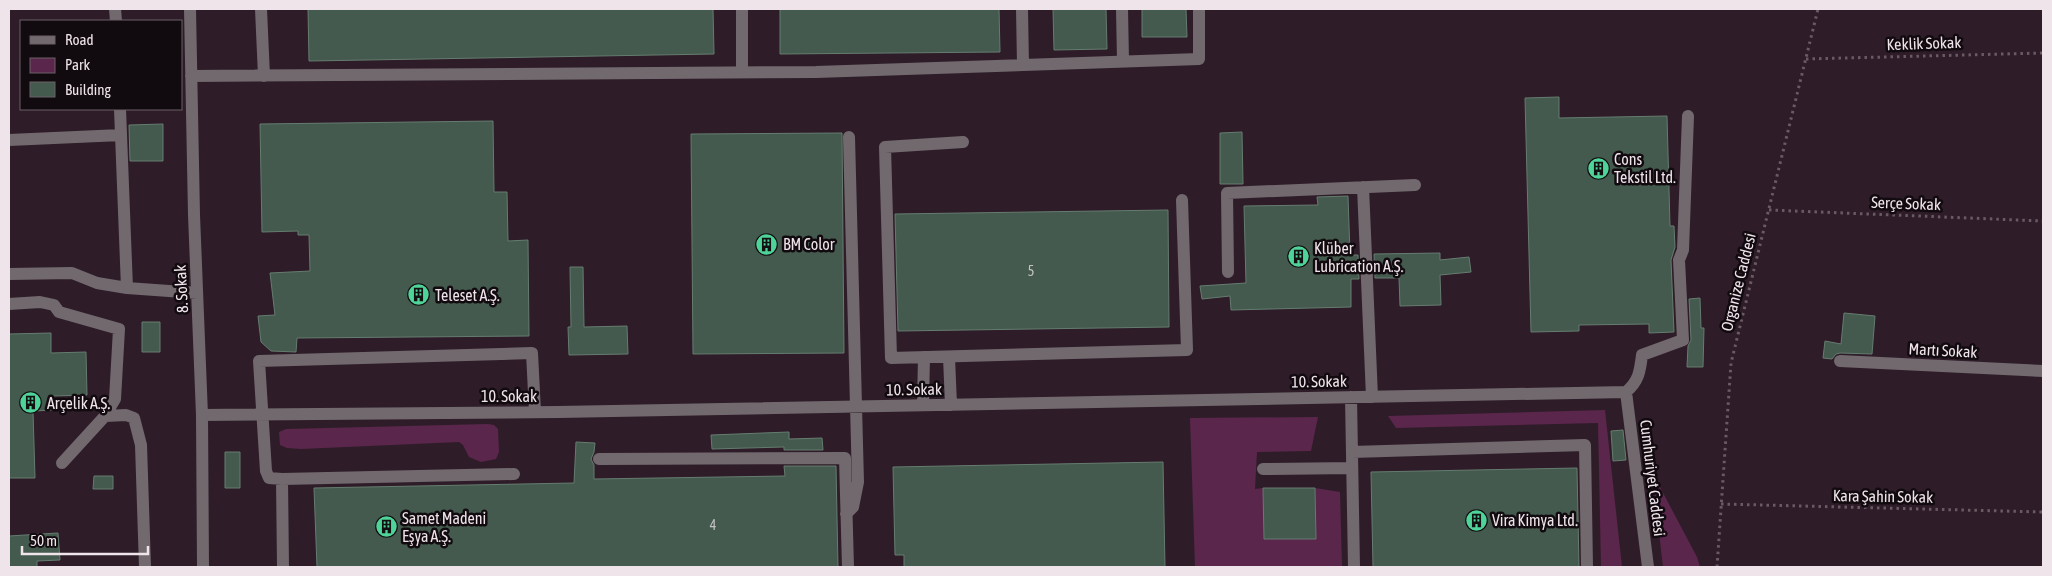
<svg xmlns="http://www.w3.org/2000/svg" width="2052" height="576" font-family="'Asap Condensed',sans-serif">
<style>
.green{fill:#5b264c}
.building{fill:#445a4e;stroke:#667c70}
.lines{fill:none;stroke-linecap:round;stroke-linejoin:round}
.path{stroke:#6a5a64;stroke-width:3;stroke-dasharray:2.5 4;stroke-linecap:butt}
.minor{stroke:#72696e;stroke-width:12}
.labels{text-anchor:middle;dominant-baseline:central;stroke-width:5;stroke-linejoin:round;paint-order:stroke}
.number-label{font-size:14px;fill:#c5c2c4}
.street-label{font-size:16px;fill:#f0e4eb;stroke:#110a0f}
.poi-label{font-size:16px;fill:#f0e4eb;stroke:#110a0f;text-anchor:start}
</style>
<rect width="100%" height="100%" fill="#2e1d28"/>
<path class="green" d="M1605,410L1622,567H1601L1598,423L1396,428L1388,416Z
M1318,417L1311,451L1257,452L1255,489L1263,488L1264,539H1316L1315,488L1340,492L1342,567H1195L1190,418Z
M488,424L494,425L498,429L499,452L496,459L481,462L469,457L463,445L459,442L301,449L287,448L280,445L279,432L286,429Z
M1652,472L1697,557L1700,567H1663Z"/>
<path class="building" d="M308,9H713L714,54L309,61Z
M780,9H999L1000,52L780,54Z
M1053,9H1106L1107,49L1054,50Z
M1142,9H1186L1187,37H1142Z
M1559,97V118L1667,116L1670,226H1674L1675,247L1671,260L1674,332L1649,333V324L1579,325V331L1531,332L1525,98Z
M493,121L494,192H507L508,241L528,240L529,336L297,338L296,352L271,351L261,342L258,316L275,315L270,273L310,271L309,235H298V231L262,232L260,124Z
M163,124V161H130L129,125Z
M1242,132L1243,184H1220V133Z
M842,133L844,353L693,354L691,134Z
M1348,196L1350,255H1358L1359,279H1351V307L1231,310L1230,296L1202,299L1200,286L1246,283L1244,206L1318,205L1317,197Z
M1168,210L1169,327L898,331L895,214Z
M1440,253V260L1469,257L1471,272L1440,275L1441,305L1400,306L1399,278H1375L1374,254Z
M570,267H583L584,327L627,326L628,354L569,355L568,327H571Z
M1700,298L1701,328H1704L1703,367H1687L1688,346L1691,340L1689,299Z
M1844,313L1875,316L1872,354L1840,353L1836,354L1832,359L1823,358L1825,341L1841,344Z
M142,322H160V352H142Z
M51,333V353L86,352L87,395L53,396V410L33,411L35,478H9V334Z
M1623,430L1626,460L1613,461L1611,431Z
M789,432V439L822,438L823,450H784V447L712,449L711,435Z
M576,442L595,443L594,452L591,459L594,465V479L785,476L784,466H836L838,567H317L314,488L574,483Z
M225,452H240V488H225Z
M1163,462L1165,567H904V555H895L893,467Z
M1577,468L1579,567H1373L1371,472Z
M94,476H113V489H93Z
M1263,488H1315L1316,539H1264Z
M58,533L60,560L37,561V567H9V536Z"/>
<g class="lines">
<path class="path" d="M1806,59L2043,53
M1769,210L2043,221
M1721,504L2043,512
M1717,567L1731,363L1818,9"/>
<path class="minor" d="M115,9L116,21
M190,9L194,215L202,415L203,567
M261,9L264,76
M1022,9L1023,65
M1122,9L1123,61
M742,72V9
M191,76L816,72L1199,59V9
M120,109L127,288
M9,140L121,135
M963,142L885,147L891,358L1187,350L1182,200
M1363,187L1372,397
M1228,272L1227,193L1415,185
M9,274L72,273L97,283L127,288L197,293
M9,304L40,302L54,305L59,312L119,329L115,399L105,416
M949,357L951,405
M1840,361L2043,371
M1626,392C1639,381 1640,371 1642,355L1683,340L1679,260L1683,250L1688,116
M1626,392L1648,567
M1351,397L1354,567
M923,405L924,357
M202,415L558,412L1626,392
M1352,452L1585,445L1587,567
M599,459L845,458L848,567
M62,463L105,416L126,415L134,418L141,445L145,567
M1263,469L1352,468
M514,474L282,479L269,478L266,471L259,361L532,353L535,412
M282,479L283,567
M846,514L853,507L858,482L849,137"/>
</g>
<defs>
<symbol id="building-disc" viewBox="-11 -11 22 22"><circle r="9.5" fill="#4ed399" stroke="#110a0f"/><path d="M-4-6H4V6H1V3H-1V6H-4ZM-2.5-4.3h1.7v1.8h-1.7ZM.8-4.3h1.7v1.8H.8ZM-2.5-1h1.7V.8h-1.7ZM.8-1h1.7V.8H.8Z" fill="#111"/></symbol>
</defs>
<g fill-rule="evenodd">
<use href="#building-disc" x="1586" y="156" width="25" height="25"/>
<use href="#building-disc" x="754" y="232" width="25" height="25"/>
<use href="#building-disc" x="1286" y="244" width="25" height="25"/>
<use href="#building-disc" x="406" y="282" width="25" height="25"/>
<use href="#building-disc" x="18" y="390" width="25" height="25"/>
<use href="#building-disc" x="1464" y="508" width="25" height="25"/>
<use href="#building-disc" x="374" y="514" width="25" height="25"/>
</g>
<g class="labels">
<g class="number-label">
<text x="1031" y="271">5</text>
<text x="713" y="525">4</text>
</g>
<g class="street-label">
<text transform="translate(1924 43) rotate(-2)">Keklik Sokak</text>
<text transform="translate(1906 203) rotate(2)">Serçe Sokak</text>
<text transform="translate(1738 282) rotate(-76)">Organize Caddesi</text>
<text transform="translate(181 289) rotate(-93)">8. Sokak</text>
<text transform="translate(1943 350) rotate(3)">Martı Sokak</text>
<text transform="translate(1319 381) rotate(-1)">10. Sokak</text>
<text transform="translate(914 389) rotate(-1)">10. Sokak</text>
<text x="509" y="396">10. Sokak</text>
<text transform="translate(1653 478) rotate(83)">Cumhuriyet Caddesi</text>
<text transform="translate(1883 496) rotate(1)">Kara Şahin Sokak</text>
</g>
<g class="poi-label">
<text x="1614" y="159">Cons<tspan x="1614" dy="18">Tekstil Ltd.</tspan></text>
<text x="783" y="244">BM Color</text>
<text x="1314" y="248">Klüber<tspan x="1314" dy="18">Lubrication A.Ş.</tspan></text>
<text x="435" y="295">Teleset A.Ş.</text>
<text x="47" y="403">Arçelik A.Ş.</text>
<text x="402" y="518">Samet Madeni<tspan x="402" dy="18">Eşya A.Ş.</tspan></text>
<text x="1492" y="520">Vira Kimya Ltd.</text>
</g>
</g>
<rect width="2052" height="576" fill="none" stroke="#f0e4eb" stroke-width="20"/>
<rect x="20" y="20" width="162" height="90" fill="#110a0f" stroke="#6a6167"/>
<rect x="30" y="36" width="25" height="8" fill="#72696e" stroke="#6a6167"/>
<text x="65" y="45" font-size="15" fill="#f0e4eb">Road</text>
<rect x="30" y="58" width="25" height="15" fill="#5b264c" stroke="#6a6167"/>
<text x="65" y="70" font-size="15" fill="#f0e4eb">Park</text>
<rect x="30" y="82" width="25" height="15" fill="#445a4e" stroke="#6a6167"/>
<text x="65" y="95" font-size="15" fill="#f0e4eb">Building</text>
<path d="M22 546v8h126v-8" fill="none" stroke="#f0e4eb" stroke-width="2.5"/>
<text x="30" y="546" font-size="15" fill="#f0e4eb" stroke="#110a0f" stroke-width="4" paint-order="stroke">50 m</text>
</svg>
